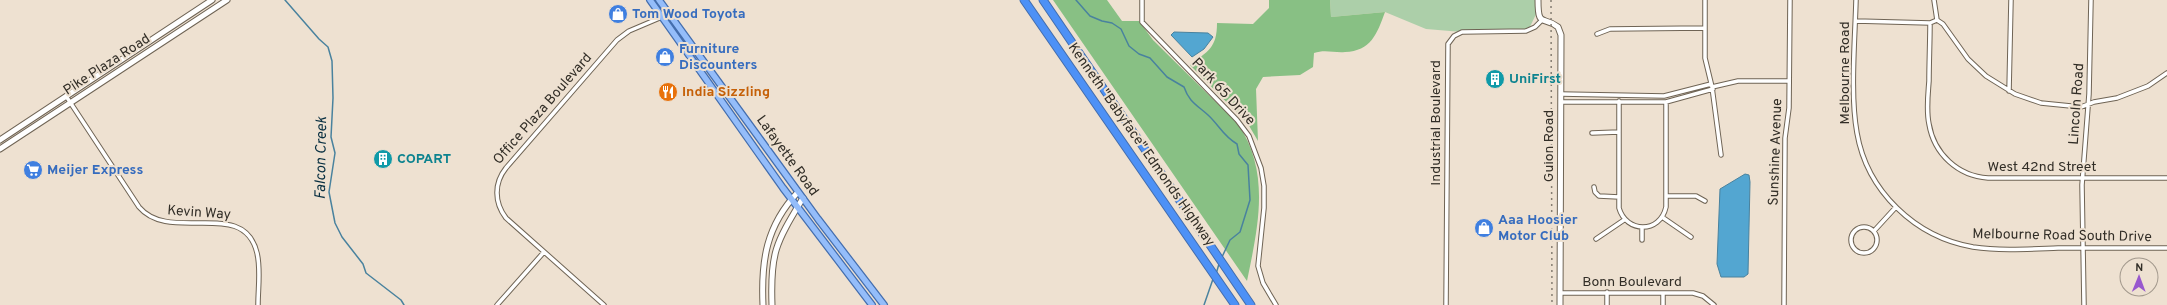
<svg xmlns="http://www.w3.org/2000/svg" width="2167" height="305" font-family="Overpass,sans-serif">
<style>
.green{fill:#accfa9}
.forest{fill:#88c084}
.water{fill:#53a6d1;stroke:#49829e}
.lines{fill:none;stroke-linecap:round;stroke-linejoin:round}
.stream{stroke:#49829e;stroke-width:1.5}
.street-casing{stroke:#6f6455;stroke-width:5.5}
.secondary-casing{stroke:#6f6455;stroke-width:7}
.primary-casing{stroke:#446eae;stroke-width:8}
.highway-casing{stroke:#446eae;stroke-width:9}
.street{stroke:#fff;stroke-width:3.5}
.secondary{stroke:#fff;stroke-width:5}
.primary{stroke:#94bdfa;stroke-width:5.5}
.highway{stroke:#4d91f6;stroke-width:7}
.rail{stroke:#857d72;stroke-width:1.5;stroke-dasharray:2 4;stroke-linecap:butt}
.labels{text-anchor:middle;dominant-baseline:central;stroke-width:4;stroke-linejoin:round;paint-order:stroke}
.shop-label{font-size:14px;font-weight:bold;fill:#366cbe;stroke:#eee1d1;text-anchor:start}
.street-label{font-size:14px;fill:#322e27;stroke:#eee1d1}
.culture-label{font-size:14px;font-weight:bold;fill:#0d838f;stroke:#eee1d1;text-anchor:start}
.food-label{font-size:14px;font-weight:bold;fill:#c56008;stroke:#eee1d1;text-anchor:start}
.water-label{font-size:15px;font-style:italic;fill:#082f41;stroke:#eee1d1}
</style>
<rect width="100%" height="100%" fill="#eee1d1"/>
<path class="green" d="M1330,0H1538V10L1528,31L1462,32L1426,29L1385,12L1331,17Z"/>
<path class="forest" d="M1053,0H1107L1122,21H1139L1153,40L1238,124C1271,173 1258,227 1247,281Z
M1269,0H1330L1331,17L1385,12C1377,34 1371,51 1345,52C1334,53 1325,49 1314,53L1313,67L1300,75L1263,77L1256,89L1258,141L1248,124L1190,65C1208,51 1217,48 1217,23L1253,24L1269,8Z"/>
<path class="water" d="M1174,32L1208,33L1213,37L1204,49L1192,57L1171,35Z
M1745,174L1749,175L1750,182L1748,274L1744,277H1721L1717,264L1720,189Z"/>
<g class="lines">
<path class="stream" d="M285,0L319,39L328,47L332,61L333,98L331,137L335,153L329,192L335,223L342,237L363,264L366,273L401,300L404,305
M1076,0L1090,16L1102,21L1112,23L1121,29L1129,46L1139,54L1150,58L1167,77L1184,87C1189,102 1197,105 1208,115C1219,125 1223,136 1237,144L1239,154L1248,165L1250,200L1240,232L1230,240L1222,257
M1216,274L1219,264
M1204,305L1213,279"/>
<defs>
<path id="street" d="M1142,0V22L1237,120L1249,136L1261,168L1264,186V208L1258,266L1263,283L1276,305
M1705,0V58L1712,87L1721,155
M1856,0C1855,40 1850,95 1857,133C1867,191 1915,237 1973,247C2000,251 2030,249 2058,248C2094,248 2131,248 2167,248
M1934,0L1937,20L1943,24L1968,59L1986,76L2015,94L2041,103L2081,107L2094,102L2117,98L2148,86L2167,73
M1856,21L1930,23L1937,20
M1930,23C1930,42 1929,62 1929,81C1928,95 1926,110 1929,124C1934,154 1958,176 1988,178H2167
M1597,34L1610,29L1705,28
M1712,87L1738,81H1789
M2009,91L2011,0
M1561,94L1664,96L1711,84
M66,96L139,207C170,244 244,197 257,253C261,269 258,288 258,305
M1619,101V208C1626,233 1660,234 1666,207V102
M1561,102H1666L1713,89
M1592,133L1619,132
M1594,187L1595,192L1599,196L1619,197
M1667,196H1696L1705,201
M1662,217L1691,237
M1851 240a13 13 0 1 1 26 0a13 13 0 1 1-26 0Z
M1642,228V240
M1874,231L1896,207
M1596,239L1624,220
M1560,293H1693L1703,296L1714,305
M497,305L544,252
M604,305L506,218C494,202 494,183 506,168L617,40L629,31L669,14
M1446,305L1448,44L1454,36L1462,32L1526,31L1535,27L1542,20
M1607,305V292
M1663,305V293
M1784,305L1785,138L1789,108L1790,0
M2084,305L2082,185L2089,94L2091,0"/>
<path id="secondary" d="M1538,0C1538,29 1543,15 1558,27L1561,35L1560,305
M0,140L212,0
M0,149L227,0
M763,305C761,261 766,226 798,192
M772,305C770,252 776,243 803,198"/>
<path id="primary" d="M650,0L783,188L872,305
M659,0L818,219L884,305"/>
<path id="highway" d="M1024,0L1235,305
M1043,0L1251,305"/>
</defs>
<use href="#street" class="street-casing"/>
<use href="#secondary" class="secondary-casing"/>
<use href="#primary" class="primary-casing"/>
<use href="#highway" class="highway-casing"/>
<use href="#street" class="street"/>
<use href="#secondary" class="secondary"/>
<use href="#primary" class="primary"/>
<use href="#highway" class="highway"/>
<path class="rail" d="M1551,0L1552,305"/>
</g>
<defs>
<symbol id="shop-disc" viewBox="-11 -11 22 22"><circle r="9.5" fill="#3f7fe0" stroke="#eee1d1"/><path d="M-5-2.5h2.3a2.7 3.5 0 0 1 5.4 0H5L5.5 6h-11ZM-1.5-2.5h3a1.5 2.3 0 0 0-3 0Z" fill="#fff"/></symbol>
<symbol id="building-disc" viewBox="-11 -11 22 22"><circle r="9.5" fill="#0f9aa8" stroke="#eee1d1"/><path d="M-4-6H4V6H1V3H-1V6H-4ZM-2.5-4.3h1.7v1.8h-1.7ZM.8-4.3h1.7v1.8H.8ZM-2.5-1h1.7V.8h-1.7ZM.8-1h1.7V.8H.8Z" fill="#fff"/></symbol>
<symbol id="restaurant-disc" viewBox="-11 -11 22 22"><circle r="9.5" fill="#e8710a" stroke="#eee1d1"/><path d="M-5-6h1v4h1v-4h1v4h1v-4h1v5L-1.5 .5V6h-2V.5L-5-1ZM5-6V6H3V1.5H1.5Q1.5-4 5-6Z" fill="#fff"/></symbol>
<symbol id="supermarket-disc" viewBox="-11 -11 22 22"><circle r="9.5" fill="#3f7fe0" stroke="#eee1d1"/><path d="M-6-5.5h2.5l.6 2H6L4.5 2H-2.5L-4.4-4H-6ZM-1.5 3.2a1.3 1.3 0 1 0 .1 0ZM3 3.2a1.3 1.3 0 1 0 .1 0Z" fill="#fff"/></symbol>
</defs>
<g fill-rule="evenodd">
<use href="#shop-disc" x="607" y="3" width="22" height="22"/>
<use href="#shop-disc" x="654" y="46" width="22" height="22"/>
<use href="#building-disc" x="1484" y="68" width="22" height="22"/>
<use href="#restaurant-disc" x="657" y="81" width="22" height="22"/>
<use href="#building-disc" x="372" y="148" width="22" height="22"/>
<use href="#supermarket-disc" x="22" y="159" width="22" height="22"/>
<use href="#shop-disc" x="1473" y="217" width="22" height="22"/>
</g>
<g class="labels">
<g class="shop-label">
<text x="632" y="14">Tom Wood Toyota</text>
<text x="679" y="49">Furniture<tspan x="679" dy="16">Discounters</tspan></text>
<text x="47" y="170">Meijer Express</text>
<text x="1498" y="220">Aaa Hoosier<tspan x="1498" dy="16">Motor Club</tspan></text>
</g>
<g class="street-label">
<text transform="translate(107 65) rotate(-33)">Pike Plaza Road</text>
<text transform="translate(1845 73) rotate(-90)">Melbourne Road</text>
<text transform="translate(1223 92) rotate(47)">Park 65 Drive</text>
<text transform="translate(2077 104) rotate(-86)">Lincoln Road</text>
<text transform="translate(543 109) rotate(-49)">Office Plaza Boulevard</text>
<text transform="translate(1436 123) rotate(-90)">Industrial Boulevard</text>
<text transform="translate(1141 145) rotate(55)">Kenneth "Babyface" Edmonds Highway</text>
<text transform="translate(1549 146) rotate(-90)">Guion Road</text>
<text transform="translate(1776 152) rotate(-88)">Sunshine Avenue</text>
<text transform="translate(787 156) rotate(54)">Lafayette Road</text>
<text x="2042" y="167">West 42nd Street</text>
<text transform="translate(199 213) rotate(4)">Kevin Way</text>
<text transform="translate(2062 236) rotate(1)">Melbourne Road South Drive</text>
<text x="1632" y="282">Bonn Boulevard</text>
</g>
<g class="culture-label">
<text x="1509" y="79">UniFirst</text>
<text x="397" y="159">COPART</text>
</g>
<g class="food-label">
<text x="682" y="92">India Sizzling</text>
</g>
<g class="water-label">
<text transform="translate(322 158) rotate(-89)">Falcon Creek</text>
</g>
</g>
<g transform="translate(2139 277) rotate(1)"><circle r="19" fill="#eee1d1" stroke="#a3998d"/>
<path d="M0-3L7 15L0 10L-7 15Z" fill="#9858ce"/>
<text y="-6" font-size="11" font-weight="bold" text-anchor="middle" fill="#322e27">N</text>
</g>
</svg>
